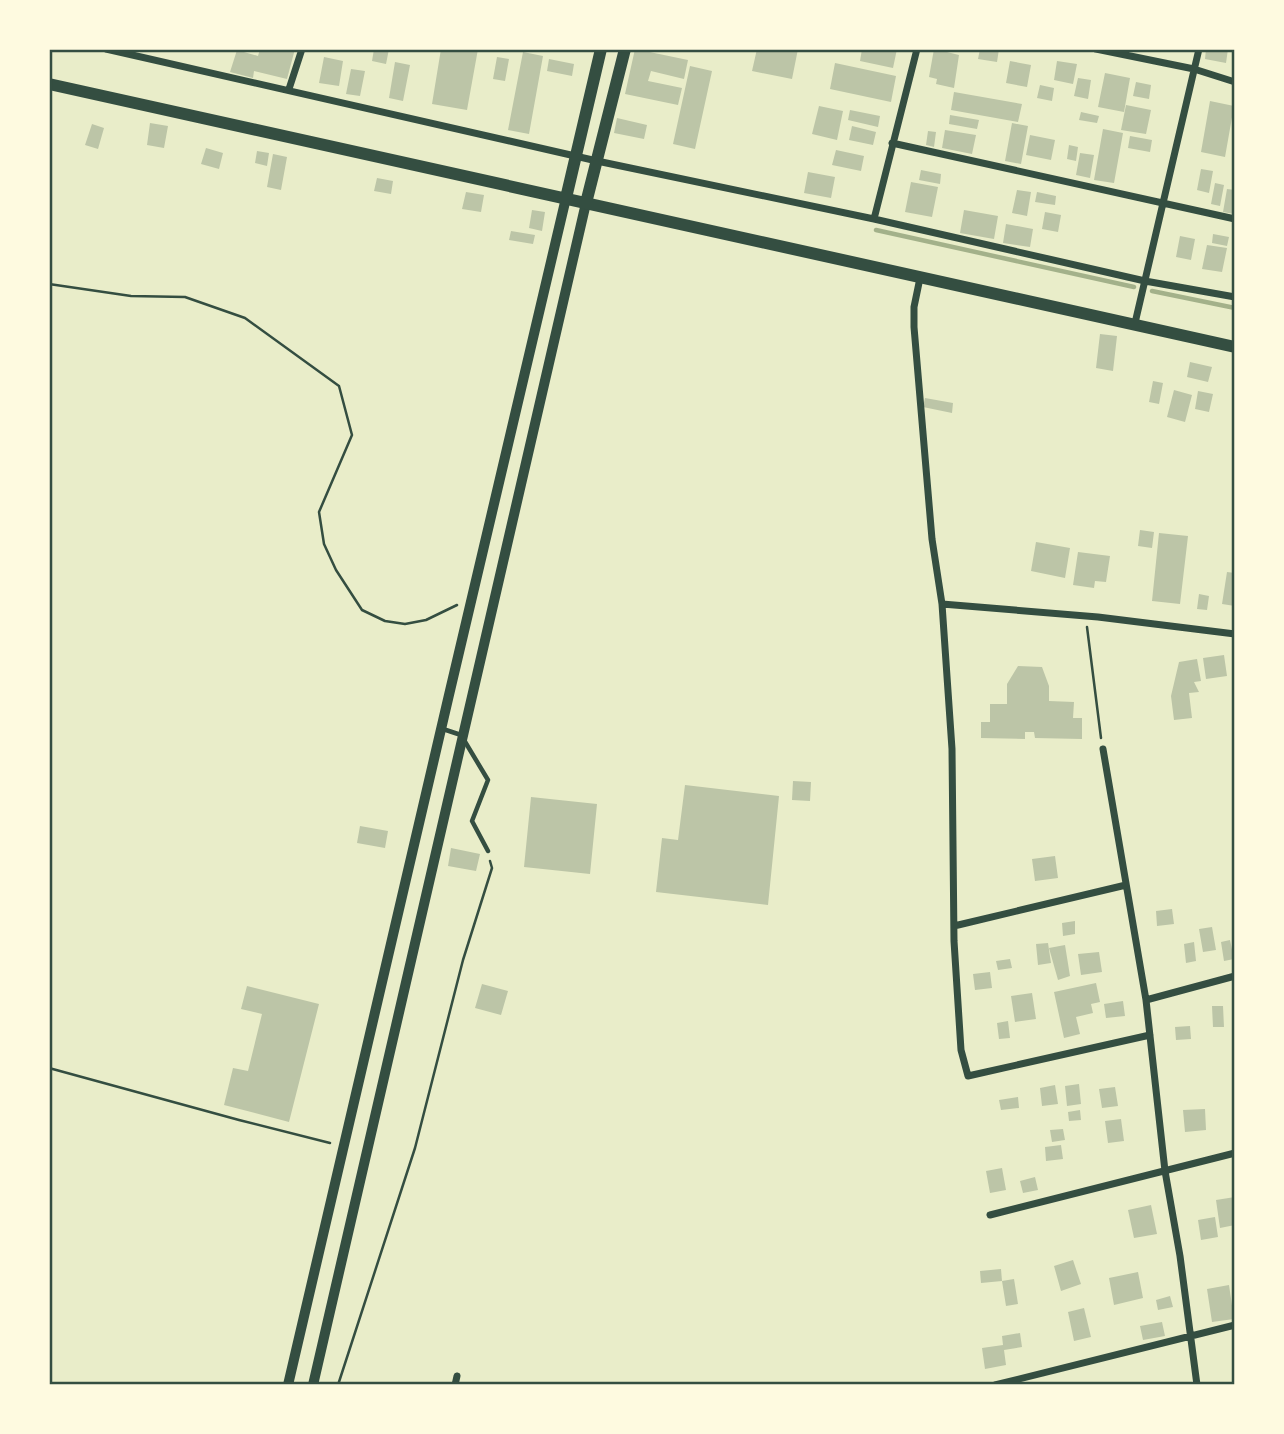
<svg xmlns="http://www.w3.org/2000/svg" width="1284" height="1434" font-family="Lato,sans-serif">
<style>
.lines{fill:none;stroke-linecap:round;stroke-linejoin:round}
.stream{stroke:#a3b18a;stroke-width:4.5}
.building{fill:#bcc5a7}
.path{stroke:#344e41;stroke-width:2.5}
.service{stroke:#344e41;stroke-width:4.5}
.minor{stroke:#344e41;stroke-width:7}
.tertiary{stroke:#344e41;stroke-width:10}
.primary{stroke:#344e41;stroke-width:12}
.neatline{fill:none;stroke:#344e41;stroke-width:2.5}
</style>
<rect width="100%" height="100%" fill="#e9edc9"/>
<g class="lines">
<path class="stream" d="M876,230L1134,287
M1152,291L1235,308"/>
</g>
<path class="building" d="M260,49H295L287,79L254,71L253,78L230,72L237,50L258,56Z
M374,49H389L386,64L372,61Z
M441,49H478L467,110L432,104Z
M635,49L688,60L684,79L651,71L648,81L682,88L678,105L625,94Z
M757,49H798L792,79L752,71Z
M862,49H897L893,68L860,61Z
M934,49H948L947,52L959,55L954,88L936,84L937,79L929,77Z
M980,49H999L997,62L978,59Z
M1206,49H1228L1226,63L1205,59Z
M523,52L543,56L529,134L508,130Z
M324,57L343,61L339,86L319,83Z
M497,57L509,59L505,81L493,79Z
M549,59L574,64L572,76L547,71Z
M1010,61L1031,65L1027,87L1006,83Z
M1057,61L1077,64L1073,84L1054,80Z
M395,62L410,65L403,101L389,98Z
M835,63L896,76L891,102L830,89Z
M690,66L712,71L695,149L673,144Z
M351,69L365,71L360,96L346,94Z
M1105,73L1130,78L1124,112L1098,107Z
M1078,78L1091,80L1088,99L1074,96Z
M1136,82L1151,85L1149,99L1133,96Z
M1040,85L1054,88L1052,101L1037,98Z
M954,92L1022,104L1018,122L951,110Z
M1210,101L1234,106L1225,157L1201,152Z
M1126,105L1151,110L1146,134L1121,130Z
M819,106L843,111L837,140L812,134Z
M850,110L880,116L878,127L848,120Z
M1081,112L1099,116L1097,123L1079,120Z
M950,115L979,120L977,129L949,124Z
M617,118L647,125L644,139L614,133Z
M150,123L168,126L164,148L147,145Z
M1012,123L1028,126L1021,164L1005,161Z
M92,124L104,128L98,149L85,145Z
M852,126L876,132L873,145L849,140Z
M1103,129L1123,133L1114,183L1094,180Z
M945,130L976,135L972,154L942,148Z
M928,131L936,132L934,147L926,145Z
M1030,135L1055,140L1051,160L1026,155Z
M1130,136L1152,140L1150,152L1128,148Z
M1069,145L1078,147L1076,161L1067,159Z
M206,148L223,153L219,169L201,164Z
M836,150L864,156L861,171L832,165Z
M257,151L269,153L267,166L255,163Z
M1080,153L1094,155L1090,178L1076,175Z
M273,154L287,157L281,190L267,187Z
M1201,169L1213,171L1209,193L1197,190Z
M921,170L941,174L940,184L919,180Z
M808,172L835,177L831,198L804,193Z
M377,178L393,181L391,194L374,191Z
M911,182L938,187L932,217L905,212Z
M1215,183L1224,185L1220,206L1211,204Z
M1227,189L1235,190L1234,214L1223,212Z
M1017,190L1031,192L1027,216L1012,213Z
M466,192L484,195L481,212L462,209Z
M1037,192L1056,196L1055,205L1035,202Z
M532,210L545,212L542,231L529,228Z
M964,210L998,216L994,239L960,233Z
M1045,212L1061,215L1058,232L1042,229Z
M1006,224L1033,229L1030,247L1003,243Z
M511,231L535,235L533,244L509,240Z
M1213,234L1229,237L1227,246L1212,243Z
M1180,236L1195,239L1191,260L1176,257Z
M1207,245L1227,248L1222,272L1202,269Z
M1100,334L1117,336L1113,371L1096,368Z
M1190,362L1212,367L1208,382L1187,377Z
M1153,381L1163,383L1159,404L1149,402Z
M1174,390L1192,395L1185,422L1167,417Z
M1198,391L1213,394L1209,412L1195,409Z
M925,398L953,403L952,413L923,407Z
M1140,530L1154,532L1152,548L1138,546Z
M1159,533L1188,536L1180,604L1152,601Z
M1036,542L1070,548L1065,578L1031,571Z
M1078,552L1110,556L1106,582L1095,581L1094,588L1073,585Z
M1227,572L1235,573V606L1222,604Z
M1199,594L1209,596L1207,610L1197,609Z
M1224,655L1227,676L1206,679L1203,658Z
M1197,659L1201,681L1194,682L1199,692L1189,693L1192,718L1174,720L1171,696L1179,662Z
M1018,666L1042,667L1049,686V701L1074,702L1073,718H1082V739L1035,738L1034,732H1025V739L981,738V722H990V704H1007V684Z
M793,781L811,782L810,801L792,800Z
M685,785L779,796L768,905L656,892L662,838L678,840Z
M531,797L597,804L590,874L524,867Z
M360,826L388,831L385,848L357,843Z
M451,848L480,854L476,871L448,866Z
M1055,856L1058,878L1035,881L1032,859Z
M1172,909L1174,924L1157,926L1156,911Z
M1075,921V934L1063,936L1062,923Z
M1212,927L1216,950L1203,952L1199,929Z
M1230,940L1234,959L1224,961L1221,942Z
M1194,942L1196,961L1186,963L1184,944Z
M1048,943L1051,963L1038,965L1036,944Z
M1065,945L1070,976L1058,980L1049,948Z
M1099,952L1102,972L1081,975L1078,954Z
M1010,959L1012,968L998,970L996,961Z
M990,972L992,988L975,990L973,974Z
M1096,983L1100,1002L1091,1004L1093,1013L1076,1017L1080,1034L1064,1038L1054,992Z
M482,984L508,991L501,1015L475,1008Z
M247,986L319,1004L289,1122L224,1105L233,1068L248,1071L262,1014L241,1009Z
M1032,993L1036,1019L1015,1022L1011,996Z
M1123,1001L1125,1016L1106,1018L1104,1004Z
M1212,1006H1223L1224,1027H1213Z
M1008,1021L1010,1038L999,1039L997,1023Z
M1190,1026L1191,1039L1176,1040L1175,1027Z
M1079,1084L1081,1104L1067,1106L1065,1086Z
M1055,1085L1058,1104L1042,1106L1040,1088Z
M1115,1087L1118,1106L1102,1108L1099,1089Z
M1018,1097L1019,1108L1001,1110L999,1100Z
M1205,1109L1206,1130L1185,1132L1183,1110Z
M1080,1110L1081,1120L1069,1121L1068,1112Z
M1121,1119L1124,1141L1108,1143L1105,1121Z
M1063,1129L1065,1140L1052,1142L1050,1130Z
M1061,1145L1063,1159L1046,1161L1045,1147Z
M1002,1168L1006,1190L990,1193L986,1171Z
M1035,1177L1038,1190L1023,1193L1020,1181Z
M1235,1197V1225L1220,1228L1216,1200Z
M1151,1205L1157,1234L1134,1238L1128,1210Z
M1215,1217L1218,1237L1201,1240L1198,1220Z
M1073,1260L1081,1284L1061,1291L1054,1266Z
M1001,1269L1002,1281L981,1283L980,1271Z
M1138,1272L1143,1298L1114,1305L1109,1278Z
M1014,1279L1018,1304L1006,1306L1002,1281Z
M1229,1285L1234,1319L1212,1322L1207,1289Z
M1170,1296L1173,1307L1158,1310L1156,1300Z
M1084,1308L1091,1337L1074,1341L1068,1312Z
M1162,1322L1165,1336L1143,1340L1140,1326Z
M1020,1333L1022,1347L1004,1350L1006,1365L985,1369L982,1348L1003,1345L1002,1336Z"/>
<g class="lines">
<path class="path" d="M49,284L131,296L185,297L245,318L339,386L352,435L319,512L324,544L336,570L362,610L385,621L405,624L426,620L457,605
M1087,627L1101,738
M49,1068L239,1120L330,1143
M338,1385L415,1148L463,960L492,868L490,861"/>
<path class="service" d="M443,729L461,735L488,780L472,821L488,851"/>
<path class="minor" d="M106,49L597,161L874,219L1145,281L1235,297
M1096,49L1194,69L1235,82
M289,89L302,49
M892,143L1235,219
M874,219L917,49
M920,278L914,307V327L932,539L942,604L1098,617L1235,634
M1135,323L1199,49
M942,604L952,749L954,941L961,1050L968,1076L1150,1035
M1103,749L1146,1000L1165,1171L1180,1256L1197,1385
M954,926L1126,885
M1146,1000L1235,976
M990,1215L1235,1153
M455,1385L457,1376
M995,1385L1235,1325"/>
<path class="tertiary" d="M288,1385C382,990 471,593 566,198
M313,1385L586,203"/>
<path class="primary" d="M49,84L1235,347
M566,198L601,49
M586,203L625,49"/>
</g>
<rect width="1284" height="1434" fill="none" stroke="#fefae0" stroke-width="102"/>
<rect x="51" y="51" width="1182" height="1332" class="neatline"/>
</svg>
